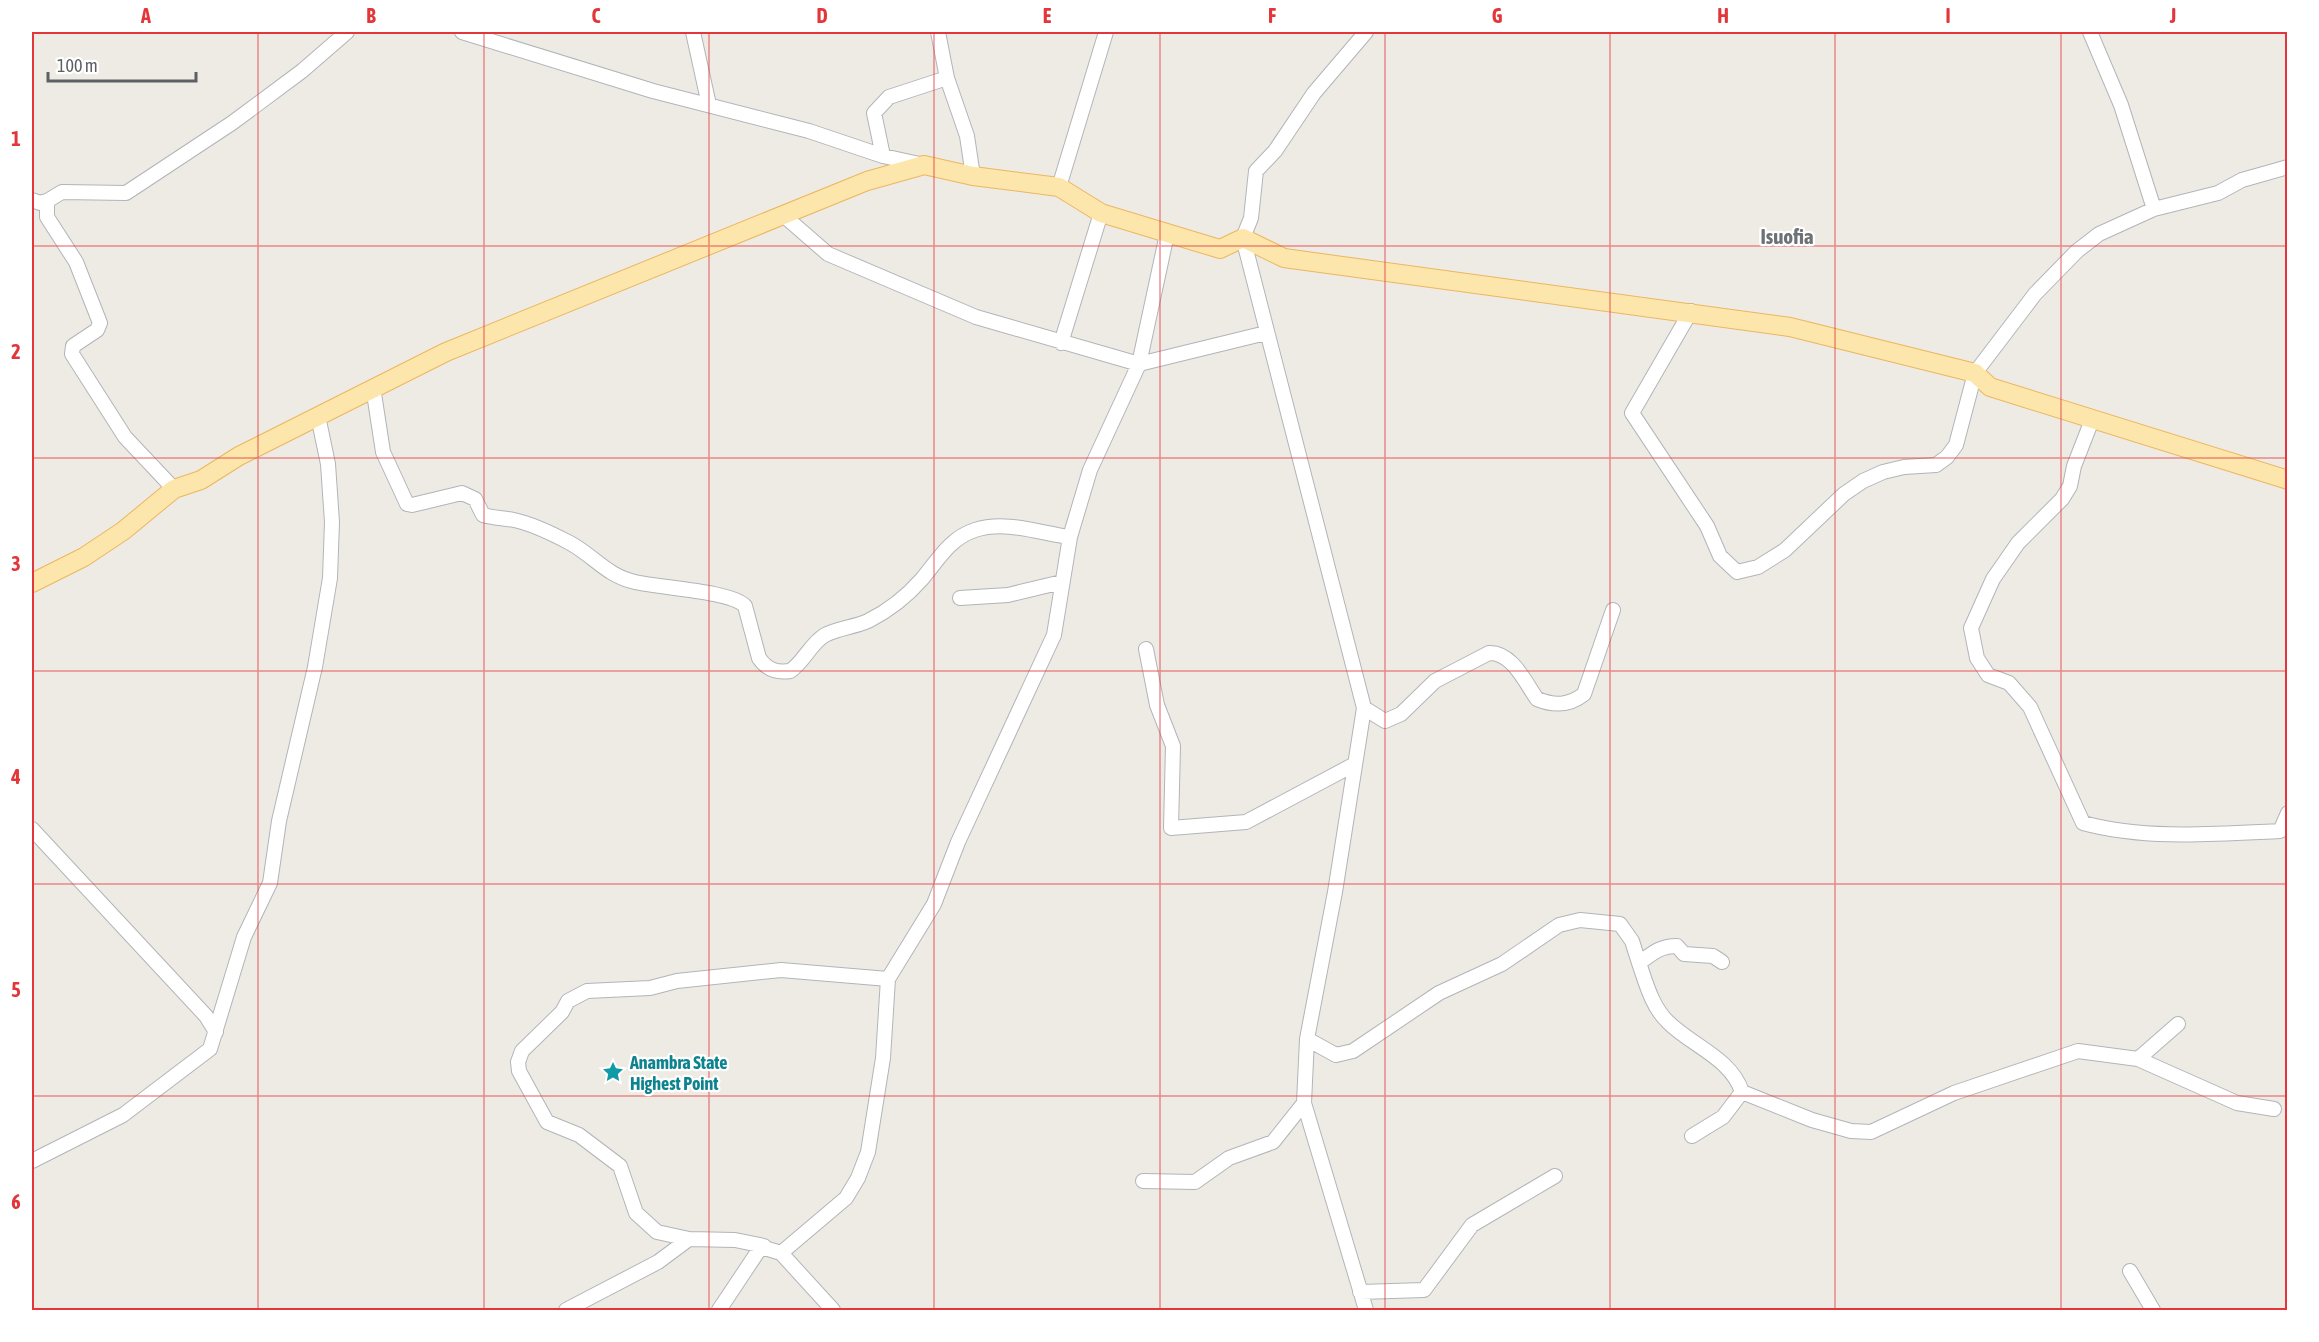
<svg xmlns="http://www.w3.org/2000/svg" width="2319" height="1342" font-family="'Asap Condensed',sans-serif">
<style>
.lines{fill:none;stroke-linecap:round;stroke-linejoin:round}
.minor-casing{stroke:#b1b5b9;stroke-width:16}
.major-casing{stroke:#ecb65f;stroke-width:20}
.minor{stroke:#fff;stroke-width:14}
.major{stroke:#fce6ab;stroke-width:18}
.grid{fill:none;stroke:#e2363a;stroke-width:1.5;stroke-opacity:0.55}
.labels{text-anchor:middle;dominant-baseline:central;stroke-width:4.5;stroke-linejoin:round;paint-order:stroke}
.culture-label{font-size:18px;font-weight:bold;fill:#0d838f;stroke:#fff;text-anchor:start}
.quarter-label{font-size:21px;font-weight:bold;fill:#6d7276;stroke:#fff}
.neatline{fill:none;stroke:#e2363a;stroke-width:2}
.grid-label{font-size:20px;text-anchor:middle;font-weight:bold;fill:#e2363a}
</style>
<rect width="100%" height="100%" fill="#eeebe4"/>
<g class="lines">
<defs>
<path id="minor" d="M462,32L653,91L809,131L883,156L924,165
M693,32L709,105
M938,32L947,78L967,136L973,176
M2090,32L2121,105L2154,209
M883,156L874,113L889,97L947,78
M1059,187L1106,32
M32,200L40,203L47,201
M782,214L828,254L976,317L1139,364L1266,333
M1691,311L1632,413L1707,526L1720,556L1737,572L1758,567L1785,550L1844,494L1863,481L1883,472L1904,467L1936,465L1947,457L1956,445L1975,373L2035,294L2077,251L2099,234L2154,209L2218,193L2242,180L2288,167
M1061,343L1101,213
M373,387L383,452L407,504L412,505L462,493L475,499L483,515C493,518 504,518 514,520C533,524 553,534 570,543C594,556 607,576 635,582C660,588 731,591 745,606L759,658C767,670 777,673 790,671C804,662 810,644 825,635C838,628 855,627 868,621C888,611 908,595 922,579C938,560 950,538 975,530C1006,520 1039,533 1070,537
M2092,420L2074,466L2070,486L2062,499L2018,543L1993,579L1971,628L1977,658L1988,675L2009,683L2030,707L2083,823C2145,840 2216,834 2280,831L2288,813
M174,489L125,437L72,354L73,346L97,330L100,323L76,262L47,217V201L62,192L126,193L232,123L302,71L347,32
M960,598L1008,595L1062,582
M1146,649L1157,705L1173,746L1171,828L1246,822L1353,765
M1364,708L1385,721L1401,714L1435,681L1489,653C1512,652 1525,682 1537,699C1554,706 1569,706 1584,694L1613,610
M32,829L206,1016L216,1032
M1639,963C1646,983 1652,1007 1668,1022C1692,1046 1731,1058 1742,1092L1812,1120L1851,1131L1871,1132L1954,1093L2078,1051L2138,1059L2237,1103L2274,1109
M1307,1039L1336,1055L1353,1051L1439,993L1502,964L1559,925L1580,920L1620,924L1632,941L1639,963C1652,954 1659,946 1677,946L1684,954L1713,956L1722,962
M2138,1059L2178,1024
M1692,1136L1723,1117L1742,1092
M32,1161L123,1115L210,1049L244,937L270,883L279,821L315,667L330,578L332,522L328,464L318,416
M1143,1181L1195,1182L1229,1158L1273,1142L1304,1103
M689,1239L657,1232L636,1213L620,1166L579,1135L547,1122L519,1071L518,1062L522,1051L562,1012L568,1001L587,991L650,988L677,981L781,970L888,979
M781,1253L833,1310
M2130,1271L2153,1310
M1360,1292L1424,1290L1472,1225L1555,1176
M566,1310L658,1262L689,1239L735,1240L764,1246L761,1247
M719,1310L761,1247L781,1253L846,1198L858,1178L868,1152L883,1058L888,979L934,904L958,842L1054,635L1070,537L1090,470L1139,364L1167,234
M1366,1310L1304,1103L1307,1039L1335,892L1364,708L1243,238L1251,218L1256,171L1275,151L1314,93L1366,32"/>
<path id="major" d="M32,583L84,557L123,531L174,489L201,480L239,456L446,352L867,181L924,165L973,176L1059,187L1101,213L1220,249L1243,238L1284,258L1790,327L1975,373L1990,387L2288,480"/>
</defs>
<use href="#minor" class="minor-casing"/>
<use href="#major" class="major-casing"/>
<use href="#minor" class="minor"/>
<use href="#major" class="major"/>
</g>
<path class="grid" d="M258,32V1310M484,32V1310M709,32V1310M934,32V1310M1160,32V1310M1385,32V1310M1610,32V1310M1835,32V1310M2061,32V1310M32,246H2288M32,458H2288M32,671H2288M32,884H2288M32,1096H2288"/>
<defs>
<symbol id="sight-bare" viewBox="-9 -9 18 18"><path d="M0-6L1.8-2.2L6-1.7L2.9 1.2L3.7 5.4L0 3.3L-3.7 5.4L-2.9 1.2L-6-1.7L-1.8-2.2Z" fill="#0f9aa8" stroke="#fff" stroke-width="2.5" paint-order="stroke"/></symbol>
</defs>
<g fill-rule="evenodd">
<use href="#sight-bare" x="598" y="1057" width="30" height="30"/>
</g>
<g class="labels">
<g class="culture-label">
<text x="630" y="1062">Anambra State<tspan x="630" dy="21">Highest Point</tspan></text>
</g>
<g class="quarter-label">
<text x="1787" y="236">Isuofia</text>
</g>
</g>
<rect width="2319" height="1342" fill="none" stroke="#ffffff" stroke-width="66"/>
<path d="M48 72v9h148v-9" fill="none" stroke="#5c6064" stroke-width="3"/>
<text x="57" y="72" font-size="18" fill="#5c6064" stroke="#ffffff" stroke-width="4.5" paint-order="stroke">100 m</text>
<rect x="33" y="33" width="2253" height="1276" class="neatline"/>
<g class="grid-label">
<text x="146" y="23">A</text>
<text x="371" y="23">B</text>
<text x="596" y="23">C</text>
<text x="822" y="23">D</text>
<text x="1047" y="23">E</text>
<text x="1272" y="23">F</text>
<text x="1497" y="23">G</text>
<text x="1723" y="23">H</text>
<text x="1948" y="23">I</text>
<text x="2173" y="23">J</text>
<text x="16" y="146">1</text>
<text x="16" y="359">2</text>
<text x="16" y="571">3</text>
<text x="16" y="784">4</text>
<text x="16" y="997">5</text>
<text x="16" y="1209">6</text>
</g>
</svg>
